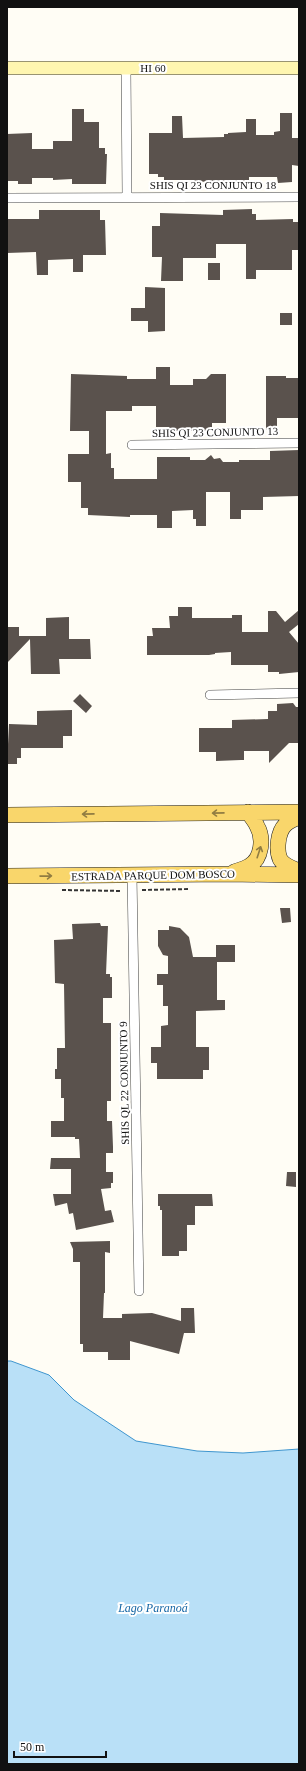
<svg xmlns="http://www.w3.org/2000/svg" width="306" height="1771" font-family="'Times New Roman',serif">
<style>
.water{fill:#b9e0f7;stroke:#3f96cf}
.building{fill:#5a524d}
.lines{fill:none;stroke-linecap:round;stroke-linejoin:round}
.street-casing{stroke:#444;stroke-width:10}
.secondary-casing{stroke:#333;stroke-width:14}
.primary-casing{stroke:#222;stroke-width:16}
.path{stroke:#333;stroke-width:2;stroke-dasharray:4 2;stroke-linecap:butt}
.street{stroke:#fff;stroke-width:9}
.secondary{stroke:#fff6b0;stroke-width:13}
.primary{stroke:#f9d66b;stroke-width:15}
.oneway{stroke:#917d42}
.labels{text-anchor:middle;dominant-baseline:central;stroke-width:4;stroke-linejoin:round;paint-order:stroke}
.street-label{font-size:11px;fill:#111;stroke:#fff}
.water-label{font-size:12px;font-style:italic;fill:#1768a6;stroke:#fff}
</style>
<rect width="100%" height="100%" fill="#fffdf5"/>
<path class="water" d="M7,1361H11L49,1375L74,1400L136,1441L197,1451L243,1453L299,1449V1764H7Z"/>
<path class="building" d="M72,109H84V122H99V148H105V154H107L106,184H72V179L53,180V178H32V184H18V181H7V134L32,133V149H53V141H72Z
M280,113H292V138H299V166L292,165V182L278,183L277,177H249V182H241V183H228V181L194,182V180H164V177H158V174H149V133H172V116H182L183,138L224,137V134H228V133L246,132V119H256V135H274V132L280,131Z
M252,209V214H256V220L293,219V222H299V250H292V270H256V279H246V244H216V258H183V281H161L162,257H152V226H160V213L223,215V210Z
M39,210H100V220H105L106,255H83V272H73V259L48,260V275H37L36,252L7,253V219H39Z
M208,263H220V280H208Z
M145,287L165,288V331L148,332V321H131V308H145Z
M280,313H292V325H280Z
M156,367H170V385H193V379H206L211,374H226V423H212V431H169V427H156V406H132V411H106V454L111,453V468H114V479H157V457H190V460H205L211,455L214,459L220,458L223,462H239V460H270V451L299,450V496L263,497V510H241V519H230V492H206V526H196V519H193V510L172,511V528H157V515H130V517L88,515V508H81V482H68V454H89V431H70L71,374L127,376V379H156Z
M266,376H286V378H298L299,418H277V430H266Z
M178,607H192V618H232V615H242V632H268V611H276L285,622L299,610V624L289,632L299,644V672L279,674V672H268V665H231V652L215,653V654L209,655H147V636H153L152,628H170L169,616H178Z
M69,617V639H90L91,659H59L60,674H31L30,639L7,663V627H19V636H46V618Z
M80,694L92,706L86,713L73,701Z
M293,703L296,707H299V743H289L269,763V751H244V760H241L216,761V752H199V728H232V720L268,719V711H277V704Z
M72,710V736H63V748H21V758H17V764H7L9,724L37,725V711Z
M280,908H290L291,922L282,923Z
M100,923L101,926H108L106,974H110V977H112V998H103V1023H111V1101H107V1121H112L113,1147V1153H106V1172H113V1183H111V1188L101,1189L105,1211L111,1210L114,1222L76,1230L73,1213L69,1214L67,1203L55,1206L53,1194H71V1169H50L51,1158H80L79,1139H75V1137H51V1121H64V1098H61V1079H55V1069H57V1048H65L64,984L55,983L54,940L73,939L72,924Z
M169,926L180,928L189,937L193,957H216V945H235V962H217V1000H225V1010L196,1011V1047H209V1070H203V1079H157V1063H151V1047H161V1026L168,1025V1006H163V985H157V974H168V956L163,955L158,946V930H169Z
M287,1172H296V1187L286,1186Z
M158,1194H212L213,1206H195V1225H187V1251H179V1256H162V1210H160V1206H158Z
M110,1241V1253L105,1252V1293H104L103,1318H122V1314L152,1313L181,1321V1308H194L195,1333H184L179,1354L130,1341V1360H108V1352H83V1344H80V1262H73V1249L70,1242Z"/>
<g class="lines">
<defs>
<path id="street" d="M126,68L127,197
M7,198L299,197
M132,445L299,443
M210,695L299,693
M132,875L139,1291"/>
<path id="secondary" d="M7,68H299"/>
<path id="primary" d="M7,815L299,812
M299,817C294,819 289,821 285,825C278,832 276,850 280,859C284,866 292,868 299,871
M234,872C239,870 244,869 249,866C262,859 264,838 257,826C255,821 251,817 248,812
M7,876L229,874L299,875"/>
</defs>
<use href="#street" class="street-casing"/>
<use href="#secondary" class="secondary-casing"/>
<use href="#primary" class="primary-casing"/>
<path class="path" d="M62,890L122,891
M142,890L190,889"/>
<use href="#street" class="street"/>
<use href="#secondary" class="secondary"/>
<use href="#primary" class="primary"/>
</g>
<defs><path id="oneway-shaft" d="M-6 0H5M1.5-3L5.5 0L1.5 3" fill="none" stroke-width="1.6" stroke-linecap="round" stroke-linejoin="round"/></defs>
<g class="oneway">
<use href="#oneway-shaft" transform="translate(218 813) rotate(179)"/>
<use href="#oneway-shaft" transform="translate(88 814) rotate(179)"/>
<use href="#oneway-shaft" transform="translate(259 852) rotate(-72)"/>
<use href="#oneway-shaft" transform="translate(46 876) rotate(-1)"/>
</g>
<g class="labels">
<g class="street-label">
<text x="153" y="68">HI 60</text>
<text x="213" y="185">SHIS QI 23 CONJUNTO 18</text>
<text transform="translate(215 432) rotate(-1)">SHIS QI 23 CONJUNTO 13</text>
<text transform="translate(153 875) rotate(-1)">ESTRADA PARQUE DOM BOSCO</text>
<text transform="translate(124 1083) rotate(-91)">SHIS QL 22 CONJUNTO 9</text>
</g>
<g class="water-label">
<text x="153" y="1608">Lago Paranoá</text>
</g>
</g>
<rect width="306" height="1771" fill="none" stroke="#111111" stroke-width="16"/>
<path d="M14 1751v6h92v-6" fill="none" stroke="#111111" stroke-width="2"/>
<text x="20" y="1751" font-size="12" fill="#111111" stroke="#ffffff" stroke-width="3" paint-order="stroke">50 m</text>
</svg>
